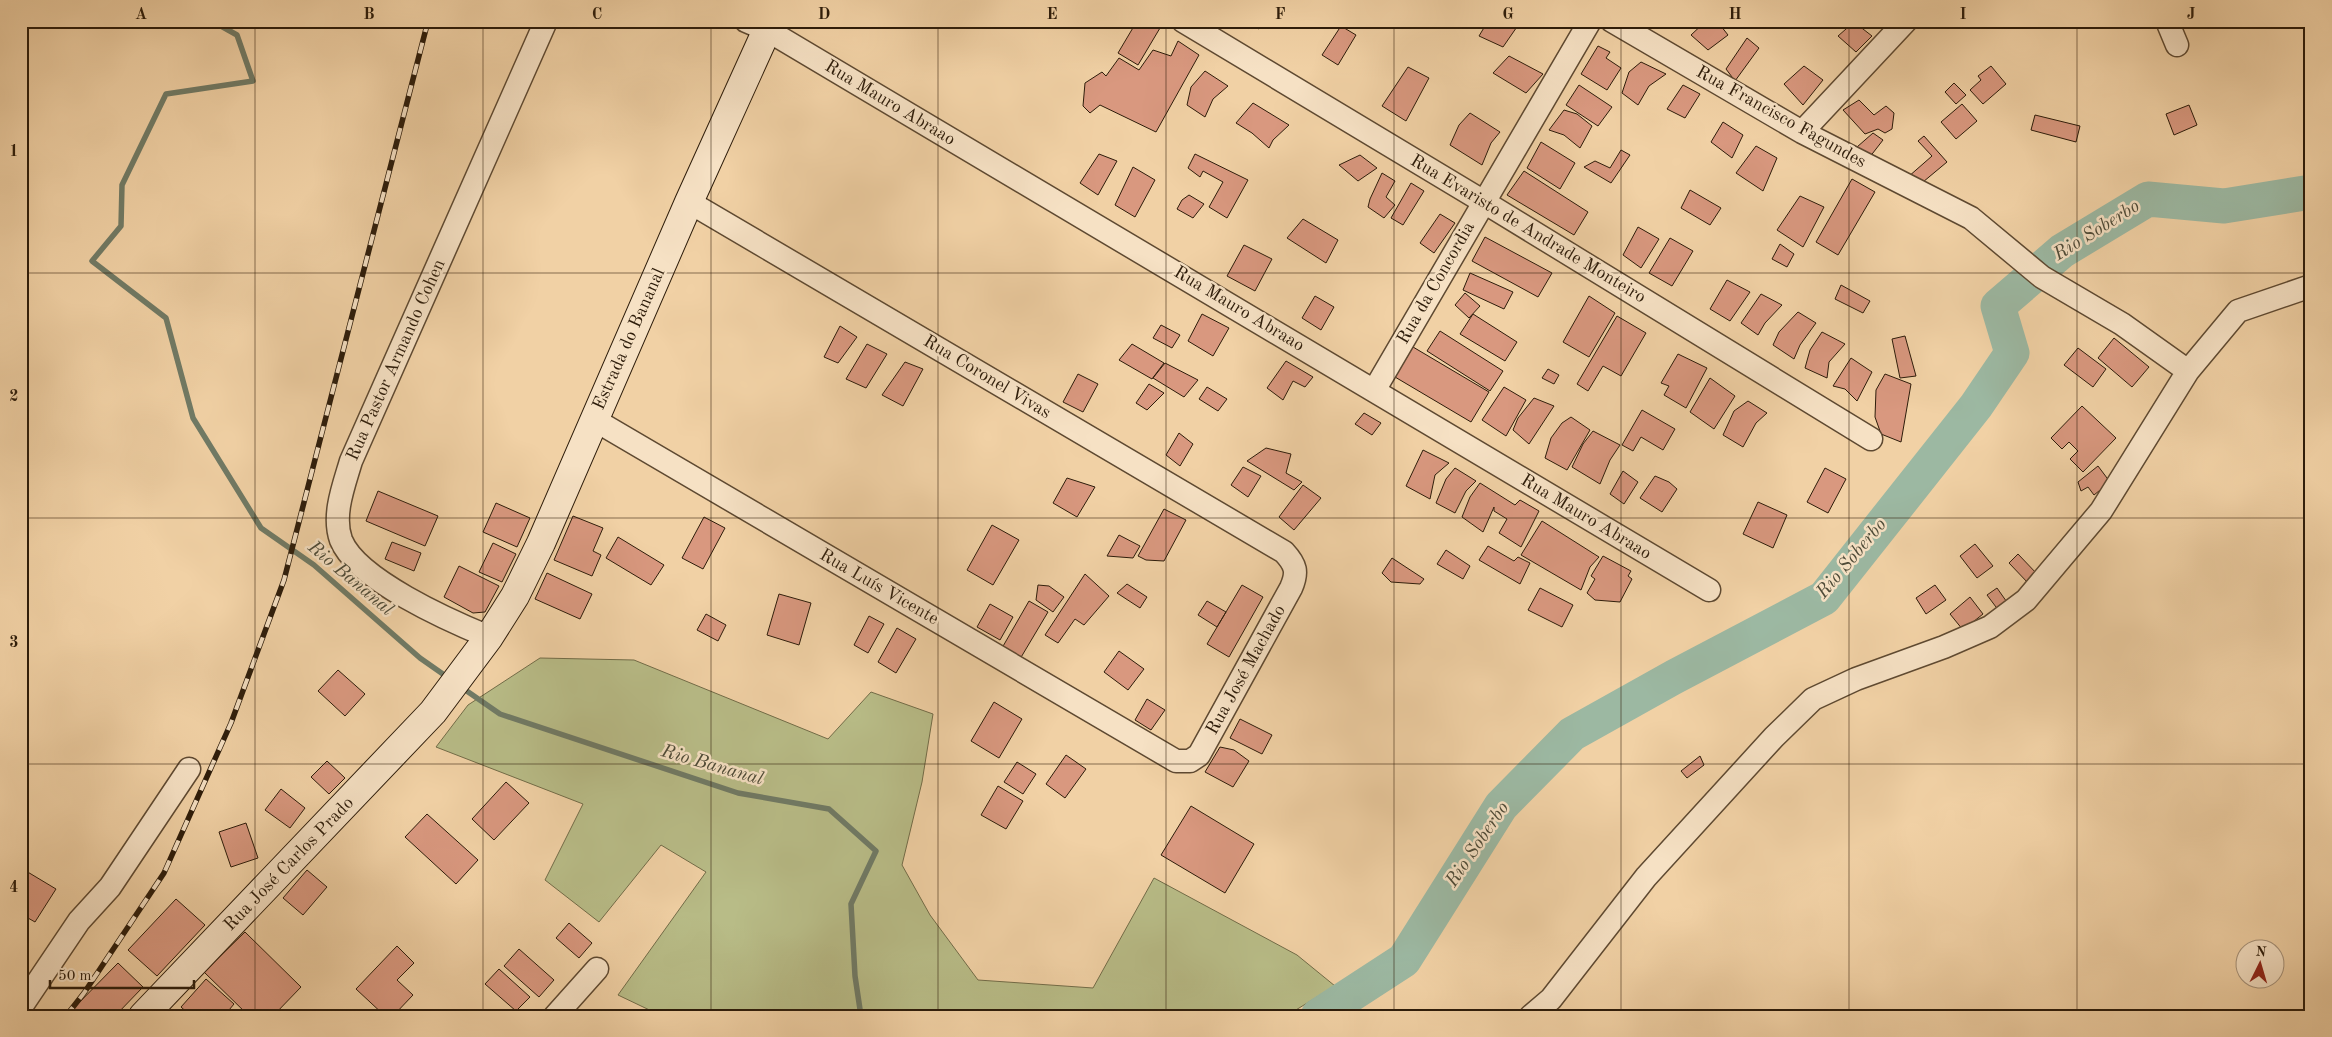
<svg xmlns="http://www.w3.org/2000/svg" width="2332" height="1037" font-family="'Old Standard TT',serif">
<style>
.green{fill:#b8bc87;stroke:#726c48}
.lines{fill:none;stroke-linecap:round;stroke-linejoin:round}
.stream{stroke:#707a65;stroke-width:5.5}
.river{stroke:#9cb8a2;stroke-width:35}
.building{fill:#d9987f;stroke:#2d1c0a}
.street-casing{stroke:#5e4931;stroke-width:25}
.secondary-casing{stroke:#2d1c0a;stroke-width:30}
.street{stroke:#f6e1c4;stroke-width:22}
.secondary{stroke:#f6e1c4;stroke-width:28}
.rail-casing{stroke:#2d1c0a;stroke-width:5.5}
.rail{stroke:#f6e1c4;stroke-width:4;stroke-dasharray:11;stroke-linecap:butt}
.grid{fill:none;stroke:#2d1c0a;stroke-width:1;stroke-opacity:0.55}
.labels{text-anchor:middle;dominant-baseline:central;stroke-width:5;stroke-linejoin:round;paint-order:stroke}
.street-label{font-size:18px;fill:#2d1c0a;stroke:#f6e1c4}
.water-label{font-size:19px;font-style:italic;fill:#4e4b38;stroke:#f6e1c4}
.neatline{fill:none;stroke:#2d1c0a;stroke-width:2}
.grid-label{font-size:16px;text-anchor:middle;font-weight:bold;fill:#2d1c0a}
</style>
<rect width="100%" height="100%" fill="#f1d1a5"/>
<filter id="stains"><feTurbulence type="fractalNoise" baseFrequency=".004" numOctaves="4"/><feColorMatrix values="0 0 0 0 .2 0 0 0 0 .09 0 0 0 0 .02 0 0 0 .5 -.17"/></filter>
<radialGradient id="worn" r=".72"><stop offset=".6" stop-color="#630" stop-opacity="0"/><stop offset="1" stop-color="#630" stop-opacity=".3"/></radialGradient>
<path class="green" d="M540,658L634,660L828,739L871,692L933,714L922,782L902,865L930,915L978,980L1093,988L1154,878L1297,955L1335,986L1286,1016H662L618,995L706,872L661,845L599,922L545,880L583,804L436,747L468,705Z"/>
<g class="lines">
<path class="stream" d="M212,21L237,35L253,81L166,94L122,185L121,226L92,261L166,318L193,418L261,528L314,565L420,658L450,679
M461,687L500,714L738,793L829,809L876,851L851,904L855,976L861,1016"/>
<path class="river" d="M1318,1016L1404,960L1501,806L1572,734L1674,677L1824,598L1976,406L2012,353L1998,306L2062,251L2148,199L2224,206L2311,192"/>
</g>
<path class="building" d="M1137,21H1149L1160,28L1138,65L1118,53Z
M1246,21H1264L1259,29Z
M1488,21H1521L1503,47L1479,36Z
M1706,21H1717L1728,35L1708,50L1691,35Z
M1876,21H1894L1888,30Z
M1854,22L1872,36L1856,52L1838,36Z
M1341,26L1356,35L1338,65L1322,55Z
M1747,38L1759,48L1735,81L1726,69Z
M1178,41L1199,55L1156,132L1100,105L1090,113L1083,106L1085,83L1102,72L1106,76L1119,58L1139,70L1153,50L1171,56Z
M1598,46L1610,52L1606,58L1621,68L1607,90L1581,74Z
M1509,56L1543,74L1526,93L1493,73Z
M1641,62L1666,74L1649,86L1638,105L1622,93L1629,72Z
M1804,66L1823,80L1803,105L1784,84Z
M1991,66L2006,84L1983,104L1970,90L1981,80L1978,76Z
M1408,67L1429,78L1406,121L1382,106Z
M1205,71L1228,86L1213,99L1205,117L1187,105L1191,87Z
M1954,83L1966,95L1956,104L1945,92Z
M1579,85L1612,107L1598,126L1566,105Z
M1683,85L1700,94L1685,118L1667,109Z
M1859,100L1874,115L1886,106L1894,113L1892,129L1885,133L1878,129L1865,134L1843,110Z
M1253,103L1289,125L1273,140L1269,148L1252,133L1236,123Z
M1962,104L1977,121L1956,139L1941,122Z
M2189,105L2197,125L2174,135L2166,114Z
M1564,110L1577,114L1592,126L1580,148L1564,135L1549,130Z
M1470,113L1500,132L1491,143L1482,165L1450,145L1459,125Z
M2035,115L2080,126L2076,142L2031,130Z
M1723,122L1743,135L1732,158L1711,142Z
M1873,133L1883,140L1869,158L1857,147Z
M1924,136L1947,162L1917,187L1908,177L1932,156L1918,141Z
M1541,142L1575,163L1560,189L1527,168Z
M1756,146L1777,158L1763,191L1736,173Z
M1621,150L1630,155L1611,183L1584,167L1595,161L1610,168Z
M1099,154L1117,161L1098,195L1080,183Z
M1195,154L1248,180L1227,218L1209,207L1223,182L1203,171L1200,177L1188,168Z
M1360,155L1377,168L1358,181L1339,165Z
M1133,167L1155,180L1135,217L1115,205Z
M1524,171L1588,212L1574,235L1507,195Z
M1382,173L1395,181L1386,197L1395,205L1384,218L1368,207L1370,199Z
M1852,179L1875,192L1838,255L1816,242Z
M1411,183L1424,191L1403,225L1391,218Z
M1690,190L1721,208L1710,225L1681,208Z
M1189,195L1204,204L1193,218L1177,209L1182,200Z
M1800,196L1824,207L1803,247L1777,230Z
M1440,214L1455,223L1434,253L1420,243Z
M1303,219L1338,240L1326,263L1287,238Z
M1638,227L1659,239L1641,268L1623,255Z
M1485,237L1552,273L1538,297L1472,261Z
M1670,238L1693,251L1672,286L1649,273Z
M1780,244L1794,254L1787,267L1772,259Z
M1244,245L1272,259L1255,291L1227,276Z
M1470,273L1513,292L1504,309L1463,290Z
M1727,280L1750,292L1730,321L1710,309Z
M1841,285L1870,301L1863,313L1835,299Z
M1465,293L1480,306L1469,318L1455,305Z
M1761,294L1782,305L1765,323L1758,335L1741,323Z
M1315,296L1334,307L1321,330L1302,318Z
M1589,296L1615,313L1589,357L1563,342Z
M1798,312L1816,323L1800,345L1794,359L1773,345L1779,332Z
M1202,314L1229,328L1213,356L1188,341Z
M1473,314L1517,342L1505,361L1460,334Z
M1617,316L1646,333L1621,376L1603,366L1588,391L1577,384Z
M1161,325L1180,335L1172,348L1153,338Z
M840,326L857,337L838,363L824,357Z
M1440,331L1503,371L1490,391L1427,351Z
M1822,332L1845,344L1829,362L1827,378L1805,368L1810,350Z
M1905,336L1916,376L1900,378L1892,339Z
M2114,338L2149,367L2132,387L2098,358Z
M867,344L887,354L866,388L846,379Z
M1132,344L1164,363L1152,379L1119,360Z
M1413,347L1489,392L1471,422L1395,377Z
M2078,348L2106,369L2093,387L2064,365Z
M1678,354L1707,368L1686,408L1664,395L1669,386L1661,383Z
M1851,358L1872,372L1857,401L1845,389L1833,386Z
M1286,361L1313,377L1305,387L1293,381L1283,400L1267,388Z
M905,362L923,369L903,406L882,395Z
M1165,363L1198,380L1184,397L1153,378Z
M1548,369L1559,375L1554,384L1542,378Z
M1078,374L1098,384L1083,412L1063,402Z
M1885,374L1911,384L1901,442L1881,434L1875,417L1876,390Z
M1710,378L1735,396L1714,429L1690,412Z
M1149,384L1164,393L1147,410L1136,403Z
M1207,387L1227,399L1218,411L1199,399Z
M1504,387L1526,400L1506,436L1482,420Z
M1534,398L1554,406L1529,444L1513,430L1518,418Z
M1748,401L1767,413L1756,423L1743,447L1723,435L1734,411Z
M2082,406L2116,438L2083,472L2070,459L2078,451L2069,442L2062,449L2051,438Z
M1642,410L1675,429L1663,450L1641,437L1633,451L1622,445Z
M1364,413L1381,423L1372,435L1355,424Z
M1571,417L1590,430L1567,470L1545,458L1551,438L1562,423Z
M1593,431L1620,445L1610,460L1600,484L1572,467L1583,444Z
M1179,433L1193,444L1180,466L1166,455Z
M1266,448L1291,454L1286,473L1302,482L1294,490L1247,461Z
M1423,450L1449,463L1435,475L1430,499L1406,486Z
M2098,466L2110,482L2094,495L2088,487L2081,491L2078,482Z
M1243,467L1261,476L1248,497L1231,485Z
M1455,468L1476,481L1466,491L1455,513L1436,503L1446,479Z
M1825,468L1846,479L1828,513L1807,502Z
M1623,471L1638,482L1624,504L1610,494Z
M1655,476L1669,482L1677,489L1662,512L1640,498Z
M1067,478L1095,487L1077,517L1053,503Z
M1480,483L1515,505L1520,500L1539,511L1521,547L1499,533L1507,519L1494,511V507L1483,532L1462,517L1470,497Z
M1303,485L1321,498L1294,530L1279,517Z
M378,491L438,516L425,546L366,521Z
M1758,502L1787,515L1773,548L1743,534Z
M496,503L530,518L517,547L483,532Z
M1164,509L1186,520L1164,561L1146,560L1138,556Z
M573,516L603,528L593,551L601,555L592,576L554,560Z
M704,517L725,528L703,569L682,558Z
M1542,521L1599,557L1590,567L1581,590L1521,555Z
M992,525L1019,540L993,585L967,570Z
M1119,535L1140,546L1133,558L1107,556Z
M618,537L664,565L651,585L606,558Z
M392,542L421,553L414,571L385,559Z
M493,543L516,554L502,582L479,572Z
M1975,544L1993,566L1977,578L1960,556Z
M1488,546L1514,561L1518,557L1530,563L1520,584L1479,560Z
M1446,550L1470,566L1463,579L1437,564Z
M2018,554L2038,575L2029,584L2009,563Z
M1603,556L1631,571L1628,576L1632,579L1620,602L1595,600L1587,593L1595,579L1591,576Z
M1392,558L1424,579L1420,584L1391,582L1382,573Z
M459,566L499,586L485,612L473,613L444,597Z
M547,573L592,594L580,619L535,599Z
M1085,574L1109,596L1084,625L1075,619L1058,643L1045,635Z
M1127,584L1147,597L1140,608L1117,593Z
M1038,585L1049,586L1064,597L1053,612L1036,600Z
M1242,585L1263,597L1229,657L1207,644Z
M1935,585L1946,600L1926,614L1916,598Z
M1540,588L1573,605L1562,627L1528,610Z
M1997,588L2009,605L1999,611L1987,595Z
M779,594L811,603L799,645L767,635Z
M1970,597L1983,614L1963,630L1950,614Z
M1029,601L1048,612L1020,659L1002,648Z
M1207,601L1226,612L1217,627L1198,615Z
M990,604L1013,617L1000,640L977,627Z
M706,614L726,625L718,641L697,630Z
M869,616L884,624L868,653L854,645Z
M897,628L916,639L896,673L878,662Z
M1119,651L1144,669L1128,690L1104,672Z
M338,670L365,694L345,716L318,691Z
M1147,699L1165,710L1151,730L1135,720Z
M994,702L1022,719L999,758L971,741Z
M1240,719L1272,735L1262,754L1230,738Z
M1220,747L1234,750L1249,761L1233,787L1205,772Z
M1066,755L1086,769L1065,798L1046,784Z
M1700,756L1704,765L1687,778L1681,771Z
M327,761L345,778L329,794L311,777Z
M1017,762L1036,774L1023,794L1004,782Z
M506,782L529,803L494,840L472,819Z
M998,786L1023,801L1006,829L981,815Z
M281,789L305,808L290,828L265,810Z
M1191,806L1254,844L1225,893L1161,855Z
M427,814L478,860L456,884L405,837Z
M246,823L258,858L231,867L219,832Z
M21,868L56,889L35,922L21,914Z
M307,870L327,887L303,915L283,898Z
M176,899L205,925L157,976L128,950Z
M569,923L592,943L579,958L556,938Z
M245,932L301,987L273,1016H249L204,972Z
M397,946L414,963L397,980L413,995L393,1016H385L356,989Z
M519,949L554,980L539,997L504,966Z
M118,963L143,987L115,1016H66Z
M499,969L530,997L516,1011L485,984Z
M206,979L234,1004L224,1016H191L181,1007Z"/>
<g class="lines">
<defs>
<path id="street" d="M746,21L767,30L1709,590
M1183,21L1484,202L1871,439
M2167,21L2177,45
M1802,132L1906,21
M2188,371L2238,311L2311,286
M1375,389L1590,21
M593,419L1176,761H1190L1199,755L1291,588C1298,572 1296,565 1284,552L689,202
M489,637C450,621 357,580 341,540C332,515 344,485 351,461L546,21
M21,1007L79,921L110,887L189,769
M555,1016L597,969
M1531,1016L1551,999L1646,877L1774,737L1813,699L1856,679L1944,647L1990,627L2026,600L2101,511L2188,371L2122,324L2042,277L1971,218L1802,132L1612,21"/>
<path id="secondary" d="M143,1016L433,712L489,637L515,596L541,543L689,202L771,21"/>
</defs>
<use href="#street" class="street-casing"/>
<use href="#secondary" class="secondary-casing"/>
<use href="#street" class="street"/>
<use href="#secondary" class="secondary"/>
<defs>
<path id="rail" d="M66,1016L84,993L164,873L231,723L284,580L428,21"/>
</defs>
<use href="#rail" class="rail-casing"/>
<use href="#rail" class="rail"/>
</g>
<path class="grid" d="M255,21V1016M483,21V1016M711,21V1016M938,21V1016M1166,21V1016M1394,21V1016M1621,21V1016M1849,21V1016M2077,21V1016M21,273H2311M21,518H2311M21,764H2311"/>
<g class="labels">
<g class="street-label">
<text transform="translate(890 103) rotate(31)">Rua Mauro Abraao</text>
<text transform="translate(1781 117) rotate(29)">Rua Francisco Fagundes</text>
<text transform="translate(1528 229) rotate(31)">Rua Evaristo de Andrade Monteiro</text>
<text transform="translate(1436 283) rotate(-60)">Rua da Concordia</text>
<text transform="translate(1239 309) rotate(31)">Rua Mauro Abraao</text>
<text transform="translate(629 339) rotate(-66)">Estrada do Bananal</text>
<text transform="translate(396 360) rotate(-66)">Rua Pastor Armando Cohen</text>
<text transform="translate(987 377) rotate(31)">Rua Coronel Vivas</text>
<text transform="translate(1586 517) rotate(31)">Rua Mauro Abraao</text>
<text transform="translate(879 587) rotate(30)">Rua Luís Vicente</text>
<text transform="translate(1246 670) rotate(-61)">Rua José Machado</text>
<text transform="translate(289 864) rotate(-46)">Rua José Carlos Prado</text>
</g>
<g class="water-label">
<text transform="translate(2097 231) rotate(-32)">Rio Soberbo</text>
<text transform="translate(1852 559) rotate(-50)">Rio Soberbo</text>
<text transform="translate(350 579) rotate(40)">Rio Bananal</text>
<text transform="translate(712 766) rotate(16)">Rio Bananal</text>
<text transform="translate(1478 845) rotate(-56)">Rio Soberbo</text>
</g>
</g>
<rect width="2332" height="1037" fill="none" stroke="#f1d1a5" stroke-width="55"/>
<g transform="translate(2260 964) rotate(5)"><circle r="24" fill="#f6e1c4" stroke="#a6927a"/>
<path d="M0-4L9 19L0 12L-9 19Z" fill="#8f2418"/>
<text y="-8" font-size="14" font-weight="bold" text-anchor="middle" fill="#2d1c0a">N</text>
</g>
<path d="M50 980v8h144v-8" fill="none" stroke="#2d1c0a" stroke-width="2.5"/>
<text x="58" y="980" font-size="15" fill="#2d1c0a" stroke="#f6e1c4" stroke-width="4" paint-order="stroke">50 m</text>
<rect x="28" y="28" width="2276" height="982" class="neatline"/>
<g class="grid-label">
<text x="141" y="19">A</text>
<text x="369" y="19">B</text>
<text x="597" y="19">C</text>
<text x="824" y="19">D</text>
<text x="1052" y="19">E</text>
<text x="1280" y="19">F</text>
<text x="1508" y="19">G</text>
<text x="1735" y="19">H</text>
<text x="1963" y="19">I</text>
<text x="2191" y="19">J</text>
<text x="14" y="156">1</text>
<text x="14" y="401">2</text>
<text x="14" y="647">3</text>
<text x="14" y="892">4</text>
</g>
<rect width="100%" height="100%" filter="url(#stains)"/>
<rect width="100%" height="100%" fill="url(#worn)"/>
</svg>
